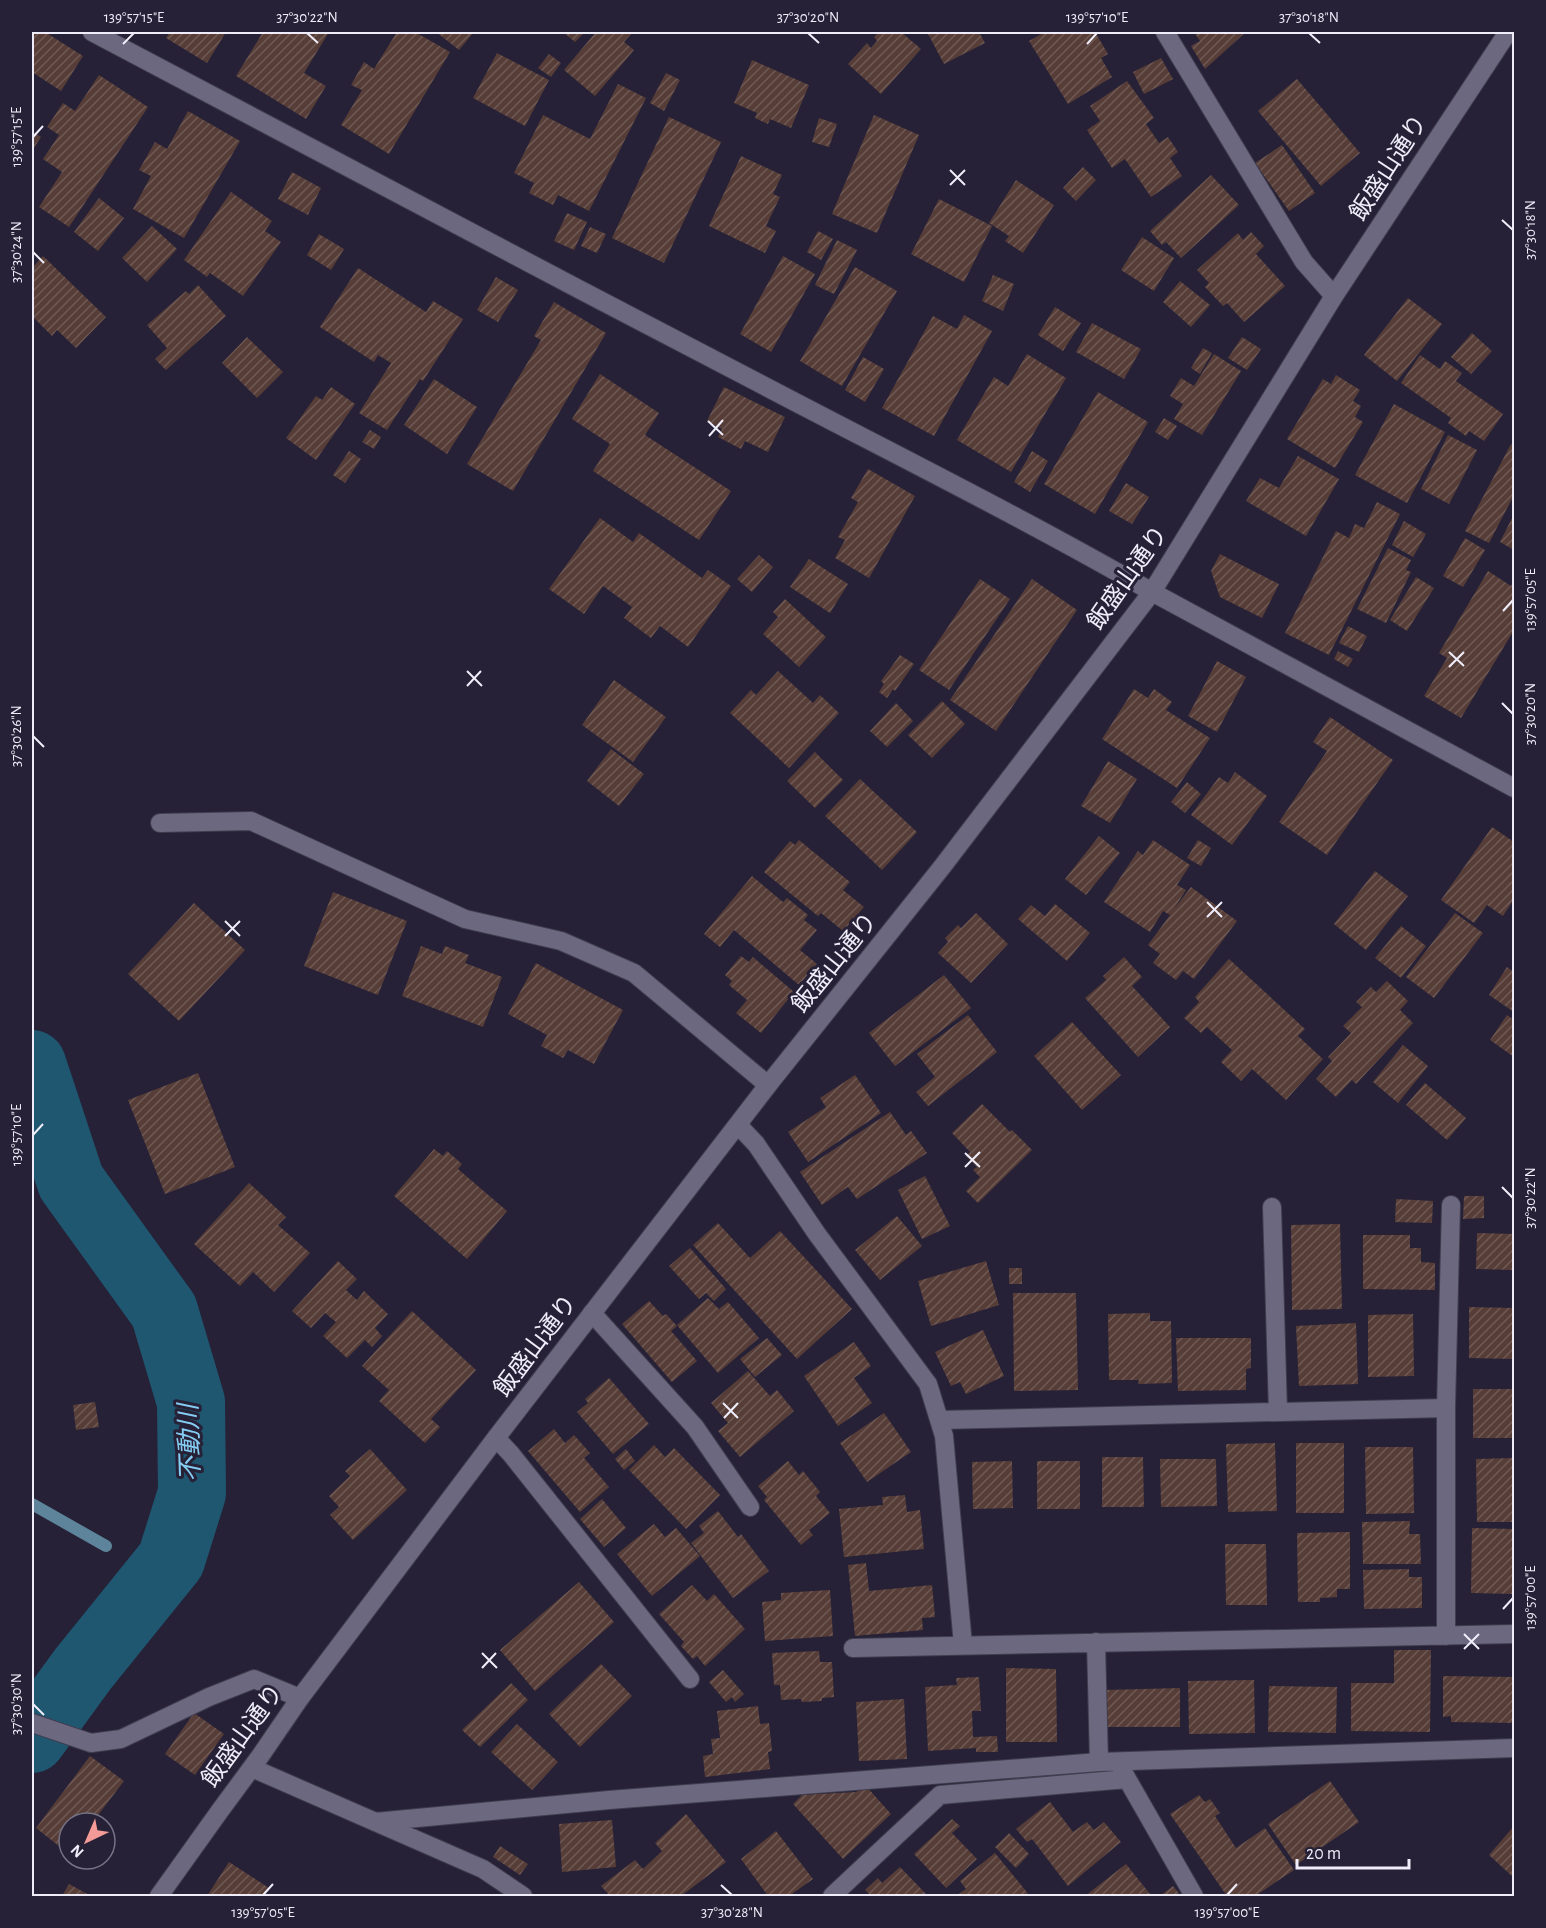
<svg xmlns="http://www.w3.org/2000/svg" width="1546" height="1928" font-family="'Alegreya Sans','Noto Sans JP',sans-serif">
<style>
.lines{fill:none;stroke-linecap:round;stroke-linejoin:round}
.stream{stroke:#5d849a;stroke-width:12}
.river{stroke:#1f5771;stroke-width:68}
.building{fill:url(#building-hatch)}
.street-casing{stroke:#403d4e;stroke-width:20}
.secondary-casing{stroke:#403d4e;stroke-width:20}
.street{stroke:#6c6880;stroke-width:18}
.secondary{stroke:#6c6880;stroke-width:18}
.ticks{fill:none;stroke:#efedfa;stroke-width:2}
.labels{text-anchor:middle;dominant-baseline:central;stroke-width:6;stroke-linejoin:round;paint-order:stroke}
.street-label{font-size:24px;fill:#efedfa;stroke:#262136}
.water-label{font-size:26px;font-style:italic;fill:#85cdf3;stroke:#262136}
.neatline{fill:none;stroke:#efedfa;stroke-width:2}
.ticks-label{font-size:15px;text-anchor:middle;fill:#efedfa}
</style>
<defs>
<pattern id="building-hatch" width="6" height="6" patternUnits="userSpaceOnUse" patternTransform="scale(1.5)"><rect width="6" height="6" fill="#573d37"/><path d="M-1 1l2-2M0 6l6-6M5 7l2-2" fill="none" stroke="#6f5955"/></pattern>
</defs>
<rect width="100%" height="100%" fill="#262136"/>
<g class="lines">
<path class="stream" d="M32,1069H33
M32,1504L106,1546"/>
<path class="river" d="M32,1064L71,1182L164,1311L191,1402L192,1493L171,1560L83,1669L32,1739"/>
</g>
<path class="building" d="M32,32H45L83,56L61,91L32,72Z
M170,32H226L207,63L166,38Z
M263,32H329L304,73L326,86L306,119L236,76Z
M397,32H415L450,52L389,154L341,125L362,90L351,85L364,62L374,69Z
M436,32H474L459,50Z
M563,32H585L575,42Z
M596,32H633L624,42L634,50L595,96L564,70Z
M879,32H901L921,49L881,94L848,64L867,43L871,48L877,41L874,37Z
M927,32H979L985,43L944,64Z
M1045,32H1095L1108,54L1101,58L1112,77L1068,104L1029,41Z
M1194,32H1246L1205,69L1191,46L1200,41Z
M497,53L549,80L525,126L473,98Z
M549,54L561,63L551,77L538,68Z
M1161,58L1173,79L1144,94L1133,72Z
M752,60L809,85L791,128L770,119L768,124L755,118L757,113L734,103Z
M666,73L680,80L664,111L650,103Z
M99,75L148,107L69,227L39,207L62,172L43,159L59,135L47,127L63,103L75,111Z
M1297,79L1360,153L1321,186L1258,111Z
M1127,81L1154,118L1146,124L1159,143L1168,137L1178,152L1170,158L1182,176L1151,197L1125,159L1112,168L1087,130L1100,121L1090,106Z
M618,84L646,98L589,211L558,195L553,205L529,193L534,183L514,173L543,115L590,139Z
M188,111L240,141L184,238L133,209L151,176L139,170L155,142L167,149Z
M874,115L919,135L877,233L832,214Z
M669,117L721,142L664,263L612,238Z
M819,118L837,124L829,147L812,142Z
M32,131L41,137L32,151Z
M1282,145L1315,193L1289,211L1255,163Z
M741,156L782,175L773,194L780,197L766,226L776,231L765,253L709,226Z
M1083,167L1096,180L1076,201L1063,188Z
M292,172L321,188L308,215L278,199Z
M1211,175L1239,205L1181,258L1166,242L1162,245L1150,231Z
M1016,180L1054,205L1023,253L1005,241L1009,236L989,223Z
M231,192L272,221L265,231L281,242L243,296L210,273L207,277L184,260Z
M99,198L124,218L98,251L74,232Z
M939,199L992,226L964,282L911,254Z
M567,213L587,222L574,250L554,241Z
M152,226L177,249L147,282L122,258Z
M590,227L606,234L597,253L581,246Z
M818,231L833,239L821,260L807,252Z
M1251,232L1264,246L1256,254L1285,286L1244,322L1227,303L1223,306L1205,287L1209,283L1197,270L1238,233L1243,240Z
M319,234L344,249L331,270L307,255Z
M1142,237L1174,258L1154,291L1121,270Z
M837,240L857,250L834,294L815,285Z
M43,256L106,317L76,348L57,330L52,336L32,316V268Z
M783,256L815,274L771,352L740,334Z
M855,267L897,291L842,386L800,361Z
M358,268L426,312L433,301L463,319L423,381L420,379L387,430L359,413L391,363L378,355L374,362L320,327Z
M993,275L1014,284L1003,311L982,301Z
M496,277L518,290L498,322L477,310Z
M1180,281L1210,305L1191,327L1163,302Z
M198,285L226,316L166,370L155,359L167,348L147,325L186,291L189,294Z
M1408,298L1442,324L1397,381L1364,355Z
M554,302L606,333L513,491L467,464L541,340L534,336Z
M1055,307L1081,323L1063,351L1038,335Z
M964,315L992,331L934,436L882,408L933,316L957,329Z
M1092,323L1141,349L1124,379L1076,352Z
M1472,333L1492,351L1471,374L1451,357Z
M247,337L283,372L257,398L222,363Z
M1242,337L1261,349L1247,370L1228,358Z
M1203,348L1212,353L1200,374L1191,368Z
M1027,354L1066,378L1011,472L957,440L994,377L1008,386Z
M1214,354L1241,371L1202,435L1174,419L1183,404L1170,396L1181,378L1194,386Z
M1420,355L1440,369L1445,361L1462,373L1456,381L1503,414L1484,441L1469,431L1466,436L1448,423L1451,418L1401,383Z
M863,357L884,369L865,402L845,390Z
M600,374L659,413L645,435L731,491L699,540L593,471L610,444L572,419Z
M1336,375L1360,390L1353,401L1361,406L1355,417L1363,422L1335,468L1287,439L1323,379L1331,384Z
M434,379L477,407L447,454L404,425Z
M331,387L355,404L316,460L286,438L316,396L322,400Z
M724,387L785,417L768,452L745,441L741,449L718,437L722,429L707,421Z
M1098,392L1148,422L1095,514L1044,484Z
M1394,404L1445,432L1407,503L1355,475Z
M1164,418L1177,426L1168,440L1155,432Z
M370,430L381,437L374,449L362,442Z
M1448,435L1477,450L1449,504L1421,489Z
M1511,444L1514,446V495L1489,543L1465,531Z
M349,451L361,459L345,483L333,475Z
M1032,451L1048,461L1030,492L1014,482Z
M1298,456L1339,479L1306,536L1246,501L1260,478L1279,488Z
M868,469L915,496L869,578L835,558L845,540L838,537L858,502L851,498Z
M1126,483L1149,497L1132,524L1109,511Z
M1377,502L1400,514L1329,655L1285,633L1336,531L1349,538L1355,524L1364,528Z
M1514,514V550L1500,542Z
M600,518L633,542L639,533L702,578L708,570L731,586L688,647L660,626L651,638L624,618L632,607L603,586L584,614L549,589Z
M1404,521L1426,534L1413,557L1392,545Z
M1465,538L1485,550L1463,587L1443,576Z
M1388,548L1411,560L1406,570L1411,572L1386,623L1357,609Z
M1220,554L1279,584L1262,618L1220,597L1211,571Z
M759,555L773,567L752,592L737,579Z
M809,559L848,584L830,613L790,587Z
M1488,571L1511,586L1514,580V630L1461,718L1424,696L1447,658L1439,653Z
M1416,577L1434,588L1407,631L1390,620Z
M980,579L1010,599L949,690L919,670Z
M1032,579L1077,610L996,731L950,700Z
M785,599L826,637L799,667L763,634L778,617L773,612Z
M1348,626L1367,636L1359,652L1339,643Z
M1338,651L1353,659L1348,667L1334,659Z
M900,655L914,664L895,691L893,689L887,698L879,692L884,684L881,681Z
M1217,661L1246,677L1217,732L1188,716Z
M778,671L813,703L820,695L839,713L789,768L730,713L751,690L756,695Z
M614,680L666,717L633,762L582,725Z
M1134,689L1148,698L1154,689L1172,702L1166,710L1210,738L1177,788L1102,739Z
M942,701L965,724L932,758L908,735Z
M896,703L913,721L887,747L870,731Z
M1330,717L1393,760L1327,855L1279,822L1327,751L1313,742Z
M611,749L644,774L619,806L587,781Z
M815,752L843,780L815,808L787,781Z
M1108,761L1137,779L1110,823L1081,806Z
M1235,772L1267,796L1232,845L1191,815L1219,777L1228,783Z
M860,779L917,832L882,870L825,816Z
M1187,782L1201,794L1185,813L1171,802Z
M1492,827L1514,842V899L1503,916L1487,905L1474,923L1441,900Z
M1099,836L1120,853L1086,895L1065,879Z
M799,840L850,882L843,890L864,907L843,931L821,913L818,916L764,872L790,841L795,845Z
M1153,840L1190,865L1177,885L1186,890L1174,909L1191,887L1237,921L1194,979L1183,971L1176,980L1153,963L1160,954L1148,945L1170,915L1163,911L1150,932L1104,902L1138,851L1143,855Z
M1198,840L1211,848L1201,866L1187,858Z
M1375,871L1408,896L1366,950L1334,924Z
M752,876L783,902L787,898L808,915L804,920L817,930L800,950L817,964L799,985L734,930L720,947L704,934Z
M333,892L407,921L378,995L304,966Z
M194,903L245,950L179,1021L128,974Z
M1055,904L1090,933L1067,961L1018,919L1031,905L1045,916Z
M976,913L1008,944L971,983L938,953L948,942L945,938L958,925L961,928Z
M1455,913L1483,933L1434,998L1406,977Z
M1401,926L1426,946L1401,978L1375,958Z
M421,946L442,954L445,946L469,955L465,963L502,977L483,1027L402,996Z
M741,956L749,962L753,957L794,992L761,1033L736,1013L747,1000L729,985L732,981L725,975Z
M1124,957L1142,977L1132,986L1170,1027L1138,1057L1085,998L1106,980L1103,976Z
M1229,959L1305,1029L1298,1036L1323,1059L1286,1100L1252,1069L1241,1081L1221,1062L1232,1050L1207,1027L1201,1033L1184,1018L1199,1002L1195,997Z
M536,963L623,1010L594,1064L568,1050L563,1058L541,1046L547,1035L508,1014Z
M1507,967L1514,972V1012L1489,995Z
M944,975L971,1008L895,1066L869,1033Z
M1387,981L1408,1001L1400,1010L1413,1023L1356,1084L1352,1080L1336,1097L1316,1079L1332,1061L1328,1057L1351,1033L1343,1026L1362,1007L1356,1002L1371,987L1376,992Z
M968,1015L997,1052L928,1106L916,1092L935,1077L917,1054Z
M1507,1015L1514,1020V1057L1490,1040Z
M1072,1022L1121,1075L1082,1110L1034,1056Z
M1403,1045L1428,1066L1398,1103L1373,1082Z
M198,1073L235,1167L165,1194L128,1100Z
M855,1075L881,1113L808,1162L788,1132L826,1107L820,1098Z
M1425,1083L1466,1118L1447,1140L1406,1105Z
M982,1104L1010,1132L1012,1130L1032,1150L978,1203L966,1191L980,1177L973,1170L977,1167L966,1156L970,1152L952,1133Z
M890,1112L906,1135L911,1131L927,1153L857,1199L848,1187L822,1205L800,1172Z
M434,1149L443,1156L447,1151L462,1164L458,1169L507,1211L467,1259L394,1196Z
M925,1176L950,1226L922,1239L898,1190Z
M249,1183L286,1217L278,1225L310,1253L274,1292L253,1272L240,1286L194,1244Z
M1464,1196H1484V1218L1463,1219Z
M1396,1199L1433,1201L1432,1223L1395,1222Z
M897,1216L922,1246L880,1280L855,1250Z
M718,1223L750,1258L780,1231L852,1309L797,1359L693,1245Z
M1340,1224L1342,1309L1292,1310L1291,1225Z
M1477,1233L1514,1234V1270L1476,1269Z
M1363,1235H1410V1248H1421V1262L1435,1263V1290L1363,1289Z
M690,1248L726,1289L714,1301L706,1293L699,1299L669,1266Z
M338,1261L357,1279L346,1290L357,1300L364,1291L388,1314L375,1328L382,1336L372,1347L365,1340L347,1358L323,1336L336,1322L325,1313L311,1328L292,1311Z
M986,1261L999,1305L931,1326L918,1281Z
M1009,1268H1022V1284H1009Z
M1013,1293H1076L1078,1390L1014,1391Z
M708,1298L719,1309L728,1302L759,1338L718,1373L677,1325Z
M649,1301L663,1316L666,1314L677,1326L671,1331L697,1361L672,1382L622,1324Z
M1469,1307L1514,1308V1359L1469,1358Z
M412,1311L476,1370L431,1419L440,1427L425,1443L379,1401L389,1390L362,1366Z
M1150,1313V1321H1171L1172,1383L1138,1384L1139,1380H1109L1108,1314Z
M1413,1314L1414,1376L1368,1377V1315Z
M1356,1323L1358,1384L1299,1386L1296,1326Z
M983,1330L1004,1376L966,1394L960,1382L951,1386L935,1352Z
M767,1338L782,1355L755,1377L740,1359Z
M1176,1338H1251V1368L1246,1369V1390L1178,1391Z
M854,1342L871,1366L854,1378L872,1403L838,1426L804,1376Z
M748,1371L770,1396L777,1390L794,1411L740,1457L718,1431L728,1423L711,1403Z
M609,1378L649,1424L613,1454L577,1412L588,1403L585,1399Z
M1473,1389H1514V1438H1473Z
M95,1402L99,1427L76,1430L73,1405Z
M884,1413L911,1452L867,1482L840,1443Z
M554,1429L565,1443L574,1435L590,1453L584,1458L609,1487L580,1512L528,1451Z
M1275,1443L1277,1511L1228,1512L1226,1444Z
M1296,1443H1344V1513H1296Z
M654,1445L665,1457L674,1448L720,1495L686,1529L629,1470Z
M1365,1447H1413L1414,1513L1366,1514Z
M370,1449L407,1490L353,1540L330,1515L339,1507L329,1496L350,1476L345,1471Z
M626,1449L635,1461L624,1470L615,1459Z
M1102,1457H1143L1144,1507H1102Z
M1514,1458V1522H1477L1476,1459Z
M1160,1459H1216L1217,1506L1161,1507Z
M788,1461L799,1475L803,1471L820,1492L816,1496L830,1513L809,1530L813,1535L801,1545L764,1500L767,1497L758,1486Z
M1012,1461L1013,1508L973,1509L972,1462Z
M1037,1461H1080V1509H1037Z
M905,1495L907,1512L920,1510L924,1549L844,1557L839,1509L883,1505L882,1497Z
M602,1499L626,1528L604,1547L580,1519Z
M718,1511L738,1537L741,1534L769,1571L733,1598L691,1543L704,1533L699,1526Z
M1410,1521L1409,1534H1420L1421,1564H1363L1362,1522Z
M654,1524L665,1537L676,1528L700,1556L652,1596L617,1554Z
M1472,1528L1514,1529V1594L1471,1593Z
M1350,1532V1589H1337V1597L1320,1598V1602H1298L1297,1533Z
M1225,1544H1266L1267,1605H1226Z
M866,1563L869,1591L932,1585L935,1617L922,1618L923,1630L855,1636L848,1565Z
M1409,1569V1577H1422V1608L1364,1609L1363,1570Z
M579,1582L614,1622L535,1691L500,1650Z
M692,1585L707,1601L714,1594L745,1629L705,1666L697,1656L693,1659L681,1646L684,1642L659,1614Z
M830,1590L833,1636L765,1641L762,1602L781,1600V1593Z
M1394,1650H1431L1430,1732L1351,1731V1683H1394Z
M819,1651L820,1662H832L834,1697L822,1698V1701L802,1702L801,1699L781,1700L780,1685H774L772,1653Z
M601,1664L632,1696L580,1747L549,1714Z
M1006,1668L1056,1669L1057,1742H1006Z
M723,1670L744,1694L735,1702L732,1697L726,1702L709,1682Z
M1443,1676L1514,1677V1723L1451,1722V1716L1443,1717Z
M979,1677L981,1711H972L973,1737L997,1736L998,1752H976V1748L928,1751L925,1687L957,1685L956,1678Z
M1254,1680L1255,1733L1189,1734L1188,1681Z
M511,1683L528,1700L480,1747L462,1730Z
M1269,1686L1337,1687L1336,1733L1268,1732Z
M1180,1688V1727H1106L1105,1690Z
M904,1699L907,1759L859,1761L856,1702Z
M758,1706L760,1724L769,1723L772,1751L768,1752L770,1769L705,1777L703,1756L713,1754L711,1739L720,1738L717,1711Z
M194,1713L224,1734L195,1775L165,1754Z
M517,1724L558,1762L532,1790L491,1752Z
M90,1756L124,1781L92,1823H69V1854L36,1828Z
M1330,1781L1359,1822L1296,1865L1268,1824Z
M866,1786L891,1814L843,1859L793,1804L802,1795L856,1792Z
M1199,1795L1205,1802L1210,1799L1220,1813L1215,1816L1236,1848L1265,1828L1294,1870L1255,1896H1227L1170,1814Z
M1050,1802L1073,1832L1087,1822L1094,1830L1104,1822L1121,1842L1068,1886L1032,1839L1027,1842L1016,1829Z
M686,1814L726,1862L681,1896H610L601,1886L635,1860L643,1869L662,1851L655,1843Z
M952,1819L960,1826L952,1833L977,1859L946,1888L914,1854Z
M612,1820L616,1867L562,1872L559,1824Z
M1514,1826V1878L1489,1855Z
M776,1831L813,1879L789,1896H768L741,1859Z
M1009,1833L1029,1854L1016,1868L995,1847Z
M500,1846L528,1864L520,1875L493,1857Z
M995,1853L1030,1896H956L966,1889L960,1881Z
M229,1862L269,1888L264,1896H207Z
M1126,1864L1150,1894L1147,1896H1085Z
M900,1867L928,1896H868L870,1895L865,1890L878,1878L882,1883Z
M69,1884L91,1896H62Z
M1173,1886L1181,1896H1160Z"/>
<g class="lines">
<defs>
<path id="street" d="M1165,32L1304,262L1334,296
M1152,592L1514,788
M160,823L251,821L465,919L561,941L634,973L768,1085
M738,1125L756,1144L817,1234L928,1384L944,1436L963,1645
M1272,1207L1278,1412
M592,1313L695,1427L750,1507
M939,1420L1446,1408
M496,1438L511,1454L690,1679
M1446,1636V1408L1451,1205
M1096,1642L1099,1762
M853,1648L1514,1634
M32,1723L91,1743L121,1739L209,1697L254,1679L300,1698
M252,1768L483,1869L523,1896
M1122,1770L1194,1896
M375,1822L609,1800L1099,1762L1514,1748
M832,1896L940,1795L1127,1779"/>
<path id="secondary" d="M92,32C311,149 532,265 753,380C886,450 1022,517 1152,592
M159,1896L219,1812L261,1755L300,1698L496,1438L768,1085L942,867L1152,592L1334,296L1508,32"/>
</defs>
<use href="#street" class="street-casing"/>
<use href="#secondary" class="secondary-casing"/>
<use href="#street" class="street"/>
<use href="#secondary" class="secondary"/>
</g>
<path class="ticks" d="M307,33L318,43M808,33L819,43M1309,33L1320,43M123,44L134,33M1087,44L1097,33M33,137L43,126M950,170L965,185M950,185L965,170M1502,220L1513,230M33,252L44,263M708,421L723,435M709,436L723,420M1503,611L1513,600M1449,652L1464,666M1449,667L1464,652M467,671L482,686M467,686L481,671M1502,703L1513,714M33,736L44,747M1207,902L1222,917M1207,917L1222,902M225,921L240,936M225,936L240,921M33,1135L43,1124M965,1153L980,1167M965,1167L980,1152M1502,1187L1513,1198M723,1403L738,1418M724,1418L738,1403M1503,1609L1513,1598M1464,1634L1479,1649M1464,1649L1479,1634M482,1653L497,1668M482,1668L496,1653M33,1704L44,1715M721,1885L732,1895M263,1895L273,1884M1227,1895L1237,1884"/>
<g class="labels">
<g class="street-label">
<text transform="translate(1389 168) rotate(-57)">飯盛山通り</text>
<text transform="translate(1128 578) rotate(-55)">飯盛山通り</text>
<text transform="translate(835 963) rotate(-51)">飯盛山通り</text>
<text transform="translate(536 1346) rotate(-53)">飯盛山通り</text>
<text transform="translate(243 1736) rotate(-54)">飯盛山通り</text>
</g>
<g class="water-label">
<text transform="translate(190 1443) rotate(-92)">不動川</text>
</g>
</g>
<rect width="1546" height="1928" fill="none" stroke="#262136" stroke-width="66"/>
<g transform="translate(87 1841) rotate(224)"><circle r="28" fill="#262136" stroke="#767384" stroke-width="1.5"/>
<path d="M0-4.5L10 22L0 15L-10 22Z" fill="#f59b97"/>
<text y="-9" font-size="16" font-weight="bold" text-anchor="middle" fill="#efedfa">N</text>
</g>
<path d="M1297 1859v9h112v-9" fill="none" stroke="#efedfa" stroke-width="3"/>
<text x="1306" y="1859" font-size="18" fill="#efedfa" stroke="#262136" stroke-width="4.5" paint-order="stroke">20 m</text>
<rect x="33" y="33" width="1480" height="1862" class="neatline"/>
<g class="ticks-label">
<text x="134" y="22">139°57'15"E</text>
<text x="307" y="22">37°30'22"N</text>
<text x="808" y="22">37°30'20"N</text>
<text x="1097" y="22">139°57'10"E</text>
<text x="1309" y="22">37°30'18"N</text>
<text transform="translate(16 137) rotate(-90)" y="5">139°57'15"E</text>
<text transform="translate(1530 230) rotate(-90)" y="5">37°30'18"N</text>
<text transform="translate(16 252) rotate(-90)" y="5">37°30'24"N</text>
<text transform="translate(1530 600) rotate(-90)" y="5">139°57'05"E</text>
<text transform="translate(1530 714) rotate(-90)" y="5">37°30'20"N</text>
<text transform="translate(16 736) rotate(-90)" y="5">37°30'26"N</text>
<text transform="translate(16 1135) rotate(-90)" y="5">139°57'10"E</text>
<text transform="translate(1530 1198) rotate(-90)" y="5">37°30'22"N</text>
<text transform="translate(1530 1598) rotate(-90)" y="5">139°57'00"E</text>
<text transform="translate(16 1704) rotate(-90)" y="5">37°30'30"N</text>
<text x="263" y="1917">139°57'05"E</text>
<text x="732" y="1917">37°30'28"N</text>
<text x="1227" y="1917">139°57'00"E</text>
</g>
</svg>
